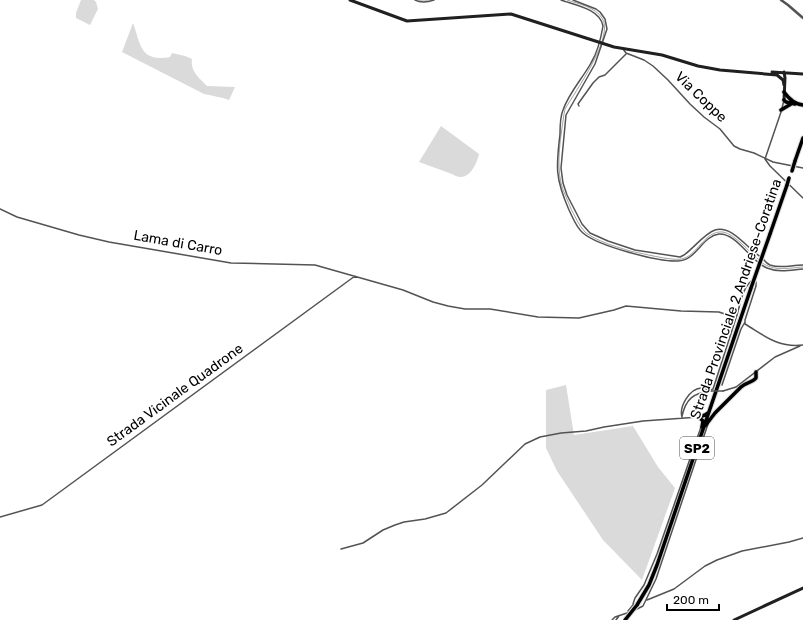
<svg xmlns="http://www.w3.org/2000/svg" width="803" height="620" font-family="Rubik,sans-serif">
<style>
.green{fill:#dadada}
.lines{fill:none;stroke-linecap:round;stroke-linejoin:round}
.stream{stroke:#a1a1a1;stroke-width:1}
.primary-casing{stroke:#dbdbdb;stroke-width:5.5}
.minor{stroke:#535353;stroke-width:1.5}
.tertiary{stroke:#535353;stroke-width:2.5}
.secondary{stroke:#202020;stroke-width:3}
.primary{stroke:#000;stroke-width:3.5}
.primary-bridge-casing{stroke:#dbdbdb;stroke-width:5.5;stroke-linecap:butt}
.minor-bridge{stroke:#535353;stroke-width:1.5}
.primary-bridge{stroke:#000;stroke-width:3.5}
.labels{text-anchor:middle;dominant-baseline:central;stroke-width:3;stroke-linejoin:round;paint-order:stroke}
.shield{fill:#fff;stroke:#4c4c4c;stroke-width:1}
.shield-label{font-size:13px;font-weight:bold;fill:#000}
.street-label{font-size:14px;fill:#000;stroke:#fff}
</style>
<rect width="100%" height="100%" fill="#fff"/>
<path class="green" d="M81,0H94L96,2L98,9L90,25L76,18V13Z
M133,23C141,45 140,62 170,57L172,53L185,56L192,59C190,71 199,78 207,86L235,87L229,100C221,97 213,96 204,94L122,52Z
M441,126L479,154C476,167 467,184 452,174L419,162Z
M566,385L574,435L633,426L658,467L675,488L642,580L603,540L557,471L546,448V390Z"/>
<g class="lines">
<path class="stream" d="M420,0H427
M567,0C579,4 595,7 602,18C615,36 575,92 565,109L564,114C561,136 556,161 561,183C563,192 568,200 571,209C575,216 579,226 585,232C596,241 617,247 630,251C640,253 672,261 681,259C697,257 704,230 723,232C735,234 749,252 759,260
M761,262C774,272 788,268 803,267"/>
<defs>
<path id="primary" d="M784,92C789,99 794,104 803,105
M784,100L786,102L795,104
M781,110L791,104
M795,161L803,138
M770,234L787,185
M705,426L715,413L741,387C746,382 752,383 756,378V372
M702,427L703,421L699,417L705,415L708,413
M637,605L649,585L657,565L751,288"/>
</defs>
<use href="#primary" class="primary-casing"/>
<path class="minor" d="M415,0C421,3 428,2 434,0
M561,0C575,5 600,9 603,26C601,38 597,53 591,63C582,79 569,93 563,110C560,117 560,126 560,134C556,167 555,178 569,210C573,218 576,227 583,233C598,246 658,262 678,261C696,261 702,236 719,234C737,233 751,262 767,268C779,273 791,270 803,269
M573,0L596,9L600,12L605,19L607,29L595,64L566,115L561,168L563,183L567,195L582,224L590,233L608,241L635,250L680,257L684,255C694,248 704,234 715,230C733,225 747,249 761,257C764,259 765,263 770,265C781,269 791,265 803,265
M623,49L626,53L644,60L653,66L668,80L690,104L704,117L720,129L734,146L740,149L754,153L773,162L803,168
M579,106L578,104L593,83L599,77L605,75L626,54
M782,108L784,100
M765,159L781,112
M765,159L770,166L803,198
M0,209L17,217L79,235L109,242L231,263L315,265L403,290L433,302L448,306L465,309H490L538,317L579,318L614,310L626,306L681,311L719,312L736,318C740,307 742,286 753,280L756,282V286L745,320V324C765,336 778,348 803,345
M722,385L741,329L745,322
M723,391L736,387L775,357L800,346
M682,416C686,399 693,393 711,391
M682,417C679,407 689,389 701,388C706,388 708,391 713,389L736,318
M0,517L42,505L355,276
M341,549L363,543L383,530L395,525L404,522L425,519L446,513L482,485L525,444L540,437L561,433L586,431L604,427L643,421L699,417
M647,600L674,589L705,566L717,560L742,551L789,542L803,538
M634,608L633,604L635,598L644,585L657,554L701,427
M628,611L633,605
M633,611L643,606L656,579L708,424
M612,620L615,617L630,612
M616,620L619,616"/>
<path class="tertiary" d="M781,0L788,5L803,18"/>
<path class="secondary" d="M350,0L407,21L511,14L614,47L662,55L698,66L720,70L777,75L783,80L784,85
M772,72L803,74
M784,100L785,78L784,72
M734,620L803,588"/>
<use href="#primary" class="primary"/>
<defs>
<path id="primary-bridge" d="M792,171L795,161
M787,185L789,178
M751,288L770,234
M625,620L637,605"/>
</defs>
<use href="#primary-bridge" class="primary-bridge-casing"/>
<path class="minor-bridge" d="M711,391H723"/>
<use href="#primary-bridge" class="primary-bridge"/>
</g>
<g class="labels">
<rect class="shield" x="680" y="437" width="34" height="22" rx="3"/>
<g class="shield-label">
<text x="697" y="448">SP2</text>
</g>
<g class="street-label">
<text transform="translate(701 97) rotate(44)">Via Coppe</text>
<text transform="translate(178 243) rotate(10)">Lama di Carro</text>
<text transform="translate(736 299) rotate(-71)">Strada Provinciale 2 Andriese-Coratina</text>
<text transform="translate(175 395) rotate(-36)">Strada Vicinale Quadrone</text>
</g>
</g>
<path d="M667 604v6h52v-6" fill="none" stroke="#000000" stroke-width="2"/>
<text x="673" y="604" font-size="12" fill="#000000" stroke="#ffffff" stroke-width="3" paint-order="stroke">200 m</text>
</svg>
